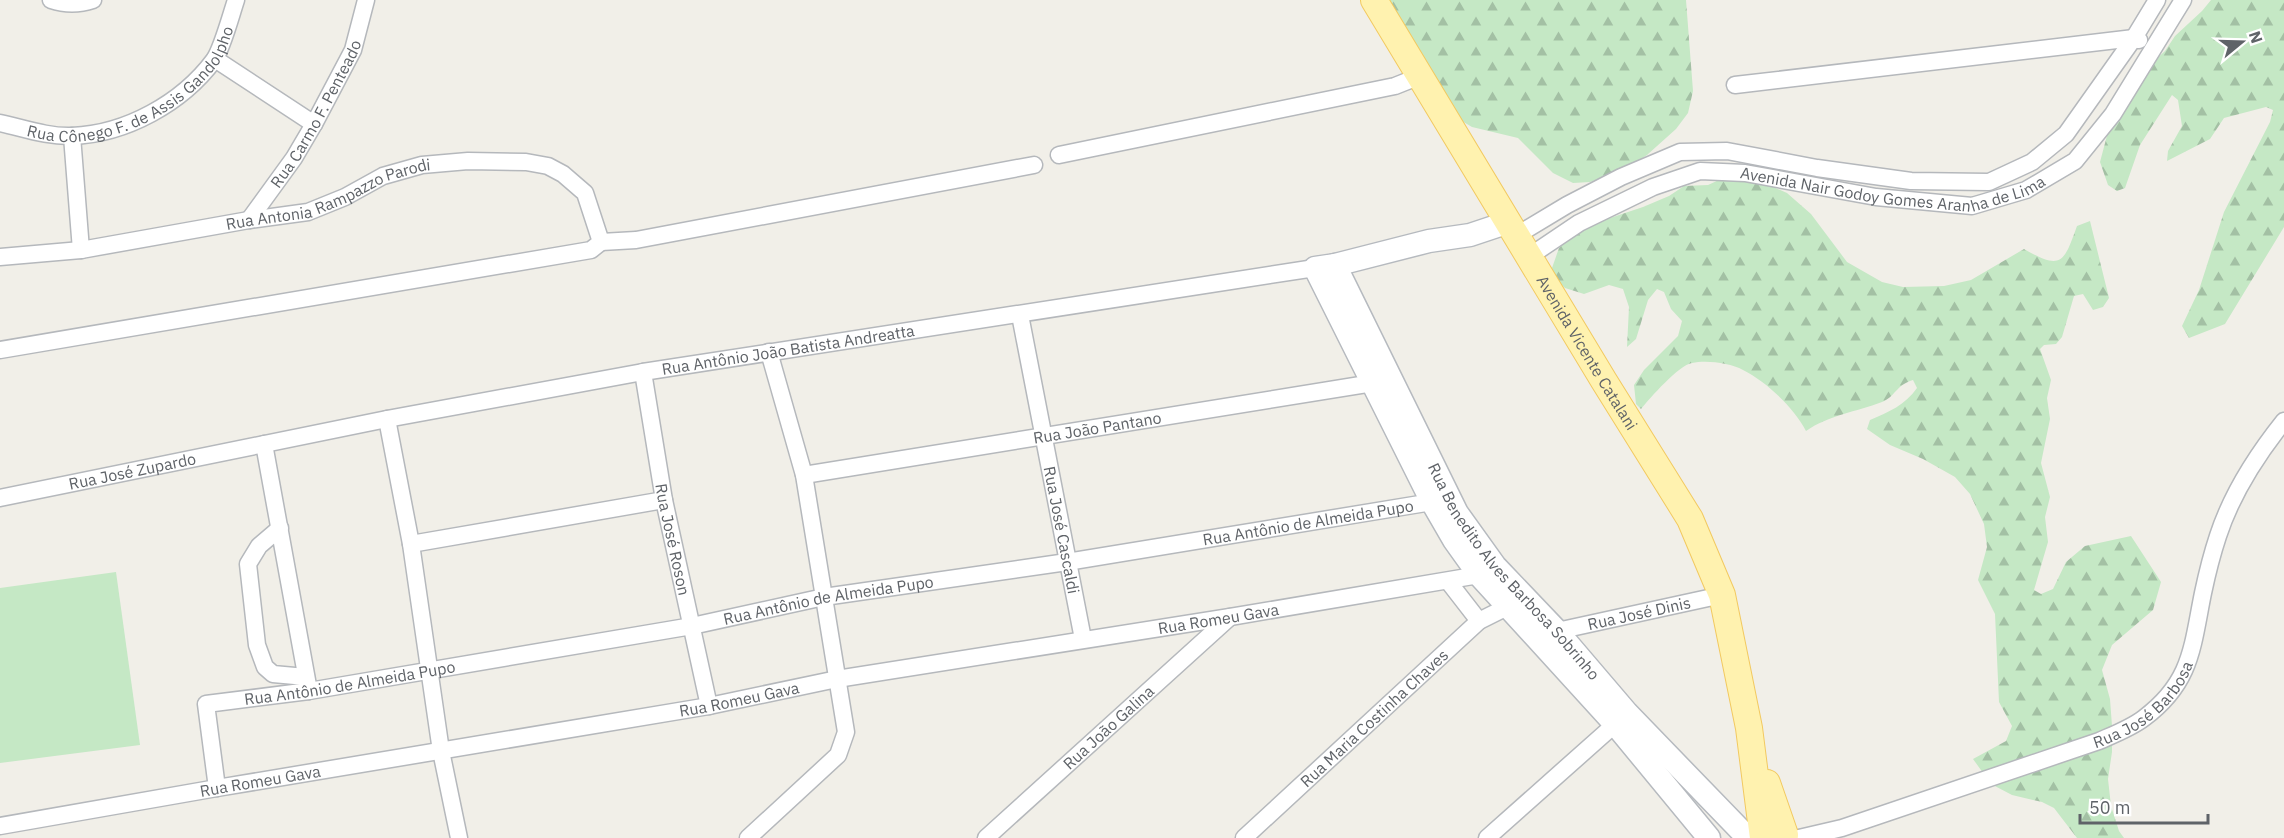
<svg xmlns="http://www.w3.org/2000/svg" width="2284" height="838" font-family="'IBM Plex Sans',sans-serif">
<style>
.forest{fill:url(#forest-firs)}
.pitch{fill:#c5e8c5}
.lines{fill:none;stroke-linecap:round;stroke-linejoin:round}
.street-casing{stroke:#b5b8bc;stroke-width:19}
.secondary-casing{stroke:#b6babf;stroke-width:25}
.primary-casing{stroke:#f2c960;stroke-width:28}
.street{stroke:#fff;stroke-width:16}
.secondary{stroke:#fff;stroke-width:22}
.primary{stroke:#fff2af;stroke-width:26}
.labels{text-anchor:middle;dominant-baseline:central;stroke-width:4.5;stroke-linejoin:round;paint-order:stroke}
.street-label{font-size:16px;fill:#5f6368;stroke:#fff}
</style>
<defs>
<pattern id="forest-firs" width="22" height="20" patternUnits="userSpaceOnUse" patternTransform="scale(1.5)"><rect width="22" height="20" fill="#c5e8c5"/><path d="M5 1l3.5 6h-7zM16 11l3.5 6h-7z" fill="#a3c0a4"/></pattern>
</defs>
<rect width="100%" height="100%" fill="#f1efe8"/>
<path class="forest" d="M1389,0H1686L1693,91L1688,113L1676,129L1647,155L1624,170L1590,182L1573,183L1553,173L1518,138L1472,127L1450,114L1391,8Z
M2211,0H2284V227L2225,324L2189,338L2182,326L2199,290L2224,212L2270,122L2273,110L2266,107L2224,118L2210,139L2167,161L2168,151L2182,126L2178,100L2172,95L2140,145L2125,188L2117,191L2108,185L2100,162L2118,94L2165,51L2175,36L2202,11Z
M1732,174L1762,182L1787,193L1811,214L1847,262L1882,282L1903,287L1944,286L1971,280L2024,249C2062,271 2064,262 2077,226L2090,221L2109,298L2103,307L2093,310L2083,294L2074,296L2062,337L2056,344L2044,345L2040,349L2051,380L2047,398L2050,419L2041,463L2050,497L2045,517L2048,542L2034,590L2041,594L2053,589L2066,562L2085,546L2131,536L2161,582L2153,610L2112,645L2102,670L2110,699L2112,726V752L2108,779L2111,806L2119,831L2124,838H2077L2054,808L2042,802L2012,795L1991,784L1973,759L2006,741L2012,726L1999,702L1995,614L1978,580L1987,547L1984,524L1970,494L1955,477L1923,459L1890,445L1867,429L1870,420C1889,412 1905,405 1917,388L1913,380C1896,385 1895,397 1882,402C1856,412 1829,415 1806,431C1794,408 1767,382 1743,370C1730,363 1707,360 1692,363C1679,365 1650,398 1641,409L1636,404L1634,385L1644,370L1678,336L1682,321L1671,309L1664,292L1657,289L1648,300L1636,339L1627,347L1629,307L1623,289L1609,285L1584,294L1565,288L1556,280L1552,268L1559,248L1580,228L1643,207L1669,196L1684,186L1708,185Z"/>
<path class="pitch" d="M116,572L140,745L0,763V588Z"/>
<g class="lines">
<defs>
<g id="street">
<path d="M51,0C66,5 78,5 93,0"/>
<path d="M215,59L314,124"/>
<path d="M1735,85L2134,38L2139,40"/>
<path id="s1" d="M0,123C23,128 48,137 72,136C126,134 182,103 214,60C222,49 231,15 236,0"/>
<path d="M72,136L81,250"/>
<path d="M1059,155L1395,86L1420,76"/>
<path id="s2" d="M249,220L294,158L314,124L353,50L366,0"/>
<path d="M1517,235L1567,205L1621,177L1680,152L1727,151L1817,168L1911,181L1989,182L2032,162L2066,134L2134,38L2157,0"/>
<path d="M601,242L636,240L1034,165"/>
<path id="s3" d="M1530,256L1579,223L1653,187L1700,171L1745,173L1876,197L1972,206L2026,190L2075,161L2113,114L2183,0"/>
<path id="s4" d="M0,257L81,250L249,220L308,212L345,197L383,176L422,165L468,161L526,162L548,166L563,174L585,193L601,242L591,250L0,350"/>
<path id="s5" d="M1020,315L1083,639"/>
<path id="s6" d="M643,372L664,500L709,706"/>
<path d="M387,419L411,544L441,751L459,838"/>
<path d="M264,444L309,691"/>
<path id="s7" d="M804,475L1373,383L1383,379"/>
<path id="s8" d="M0,498L387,419L643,372L1315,268"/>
<path d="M280,528L259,546L248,564L257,645L265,667L273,674L306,677"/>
<path d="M411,544L664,500"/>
<path d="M1448,581L1479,621"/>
<path id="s9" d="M1557,631L1722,595"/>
<path id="s10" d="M217,788L206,704L309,691L692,626L824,597L1067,562L1432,502L1441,496"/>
<path id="s11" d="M0,826L217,788L709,706L837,679L1230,617L1479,575L1486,571"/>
<path d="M748,838L838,755L846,732L804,475L769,352"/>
<path id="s12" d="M986,838L1230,617"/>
<path id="s13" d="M1244,838L1479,621L1509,606"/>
<path d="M1487,838L1622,718"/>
<path id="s14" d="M1799,838L1842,828L2099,741C2115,734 2131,728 2144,718C2192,682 2192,647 2203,593C2207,574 2212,554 2218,536C2232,493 2256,456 2284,421"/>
</g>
<g id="secondary">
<path d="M1509,222L1470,235L1429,241L1335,265L1315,268L1432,502L1454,540L1479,575L1615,724L1709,838"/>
<path id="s15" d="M1335,265L1457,513L1495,566L1557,631L1627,713L1748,838"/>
</g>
<g id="primary">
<path id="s16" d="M1374,0L1604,381L1690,519L1722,595L1749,728L1763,838"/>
<path d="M1767,783L1785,835"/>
</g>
</defs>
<use href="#street" class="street-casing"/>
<use href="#secondary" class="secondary-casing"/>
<use href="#primary" class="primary-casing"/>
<use href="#street" class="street"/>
<use href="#secondary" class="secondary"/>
<use href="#primary" class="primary"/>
</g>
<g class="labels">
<g class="street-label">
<text stroke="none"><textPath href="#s1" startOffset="152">Rua Cônego F. de Assis Gandolpho</textPath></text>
<text stroke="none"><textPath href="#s2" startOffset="126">Rua Carmo F. Penteado</textPath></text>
<text stroke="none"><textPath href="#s3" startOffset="387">Avenida Nair Godoy Gomes Aranha de Lima</textPath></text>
<text stroke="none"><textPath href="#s4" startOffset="336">Rua Antonia Rampazzo Parodi</textPath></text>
<text stroke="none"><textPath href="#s8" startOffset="802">Rua Antônio João Batista Andreatta</textPath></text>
<text stroke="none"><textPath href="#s16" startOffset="412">Avenida Vicente Catalani</textPath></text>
<text stroke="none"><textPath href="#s7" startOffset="297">Rua João Pantano</textPath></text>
<text stroke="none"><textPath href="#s8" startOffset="135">Rua José Zupardo</textPath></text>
<text stroke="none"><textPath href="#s10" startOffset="1202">Rua Antônio de Almeida Pupo</textPath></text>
<text stroke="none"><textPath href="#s5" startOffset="219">Rua José Cascaldi</textPath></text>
<text stroke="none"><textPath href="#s6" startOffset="170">Rua José Roson</textPath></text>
<text stroke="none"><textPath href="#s15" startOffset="357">Rua Benedito Alves Barbosa Sobrinho</textPath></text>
<text stroke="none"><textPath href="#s10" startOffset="716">Rua Antônio de Almeida Pupo</textPath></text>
<text stroke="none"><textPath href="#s9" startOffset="84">Rua José Dinis</textPath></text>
<text stroke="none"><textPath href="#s11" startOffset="1236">Rua Romeu Gava</textPath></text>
<text stroke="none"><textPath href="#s10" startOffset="230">Rua Antônio de Almeida Pupo</textPath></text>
<text stroke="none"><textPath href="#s11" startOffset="750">Rua Romeu Gava</textPath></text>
<text stroke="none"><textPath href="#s14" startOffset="374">Rua José Barbosa</textPath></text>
<text stroke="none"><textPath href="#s13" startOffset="177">Rua Maria Costinha Chaves</textPath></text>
<text stroke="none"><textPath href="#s12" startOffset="165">Rua João Galina</textPath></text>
<text stroke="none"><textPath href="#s11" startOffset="264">Rua Romeu Gava</textPath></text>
</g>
</g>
<g transform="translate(2242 42) rotate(71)" stroke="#ffffff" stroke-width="4.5" paint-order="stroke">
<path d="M0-4.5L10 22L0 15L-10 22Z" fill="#5f6368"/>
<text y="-9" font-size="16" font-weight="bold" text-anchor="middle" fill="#5f6368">N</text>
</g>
<path d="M2080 814v9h128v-9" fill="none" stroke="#5f6368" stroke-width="3"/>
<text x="2089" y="814" font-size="18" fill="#5f6368" stroke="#ffffff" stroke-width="4.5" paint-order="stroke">50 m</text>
</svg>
